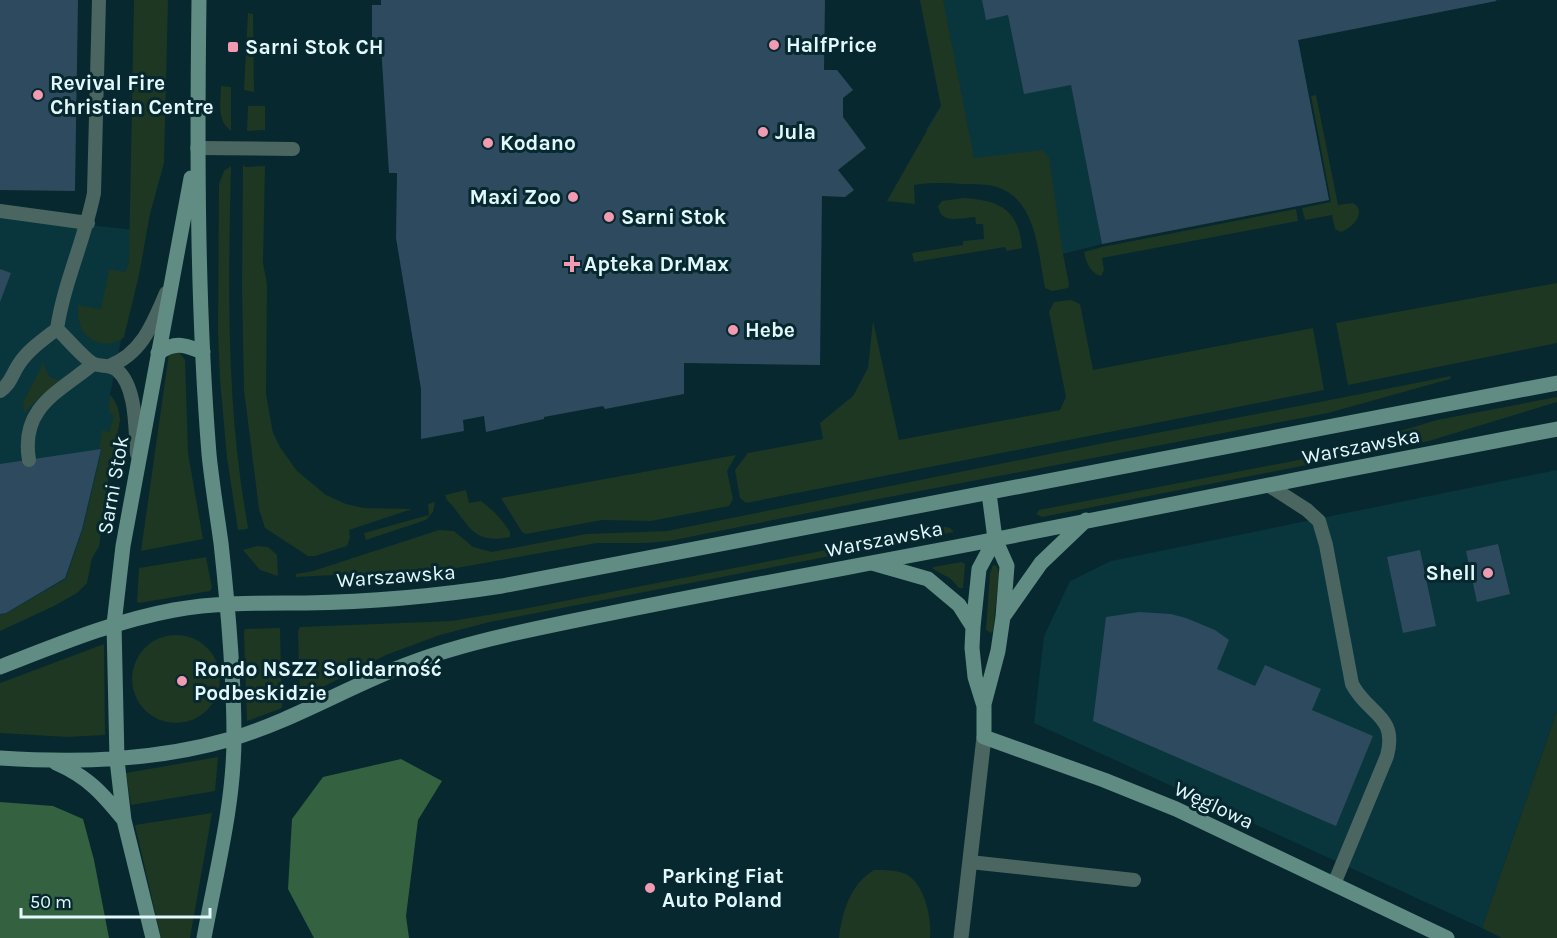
<svg xmlns="http://www.w3.org/2000/svg" width="1557" height="938" font-family="Karla,sans-serif">
<style>
.built{fill:#09353c}
.green{fill:#1d3723}
.forest{fill:#34613f}
.building{fill:#2e4a5e}
.lines{fill:none;stroke-linecap:round;stroke-linejoin:round}
.lane{stroke:#4b6661;stroke-width:14}
.street{stroke:#4b6661;stroke-width:15}
.secondary{stroke:#608c83;stroke-width:15}
.poi-dot{fill:#f19ab2;stroke:#07282e;stroke-width:2}
.labels{text-anchor:middle;dominant-baseline:central;stroke-width:6;stroke-linejoin:round;paint-order:stroke}
.poi-label{font-size:21px;font-weight:bold;fill:#e2f8fd;stroke:#07282e;text-anchor:start}
.street-label{font-size:21px;fill:#e2f8fd;stroke:#07282e}
</style>
<rect width="100%" height="100%" fill="#07282e"/>
<path class="built" d="M920,0H1501L1298,40L1329,200L1102,244L1047,258L1032,159L983,164L926,130L941,106Z
M0,215L143,231L110,395L117,407L74,582L0,623Z
M1557,470V711L1482,928L1034,723L1044,636L1070,581L1111,561Z"/>
<path class="green" d="M134,0H168L164,163L150,214L139,275L124,337C112,349 89,344 82,329C78,322 78,313 78,305L101,309L109,269L126,272L129,259Z
M920,0H943L974,158L1042,150L1049,157L1063,254L1069,284L1068,288L1052,291L1045,288C1038,253 1037,200 997,187C987,184 975,184 965,184C947,183 931,182 914,185L915,204L887,201L941,106Z
M248,13L253,14L254,92L244,90Z
M221,86L231,87V131C216,120 221,102 221,86Z
M1316,95L1338,205L1353,203C1368,212 1352,228 1341,232L1335,229L1332,215L1305,220L1302,208L1331,202L1311,96Z
M248,106H265V130L247,131Z
M243,164L245,167L265,166L263,263L267,284L266,394L273,433L280,447L297,471L326,495L346,504L364,508L412,509L349,530L350,537L347,546L315,556H308L265,528L259,509L244,390L242,287Z
M231,166C228,287 226,407 248,527L247,529L238,530L227,458L220,379L218,332L219,184L224,171Z
M963,198C999,200 1019,209 1022,248L1007,251L1005,247L914,262L912,253L963,245V241L984,239L983,224H976L975,217C960,218 941,225 938,206L942,201Z
M1296,209L1298,221L1102,258L1104,270L1101,276C1090,273 1086,262 1084,252L1102,247Z
M1557,283V343L1348,385L1336,323Z
M1071,300L1080,304L1093,370L1313,328L1324,390L746,503L740,498L735,470L748,453L823,439L820,423L853,396L868,368L873,321L899,440L1060,410L1066,397L1049,312L1054,302Z
M179,352L185,360L188,453L203,539L141,551L168,360L169,355Z
M44,362C45,374 49,378 61,381L42,395L24,413L23,402Z
M1451,376L1450,379L1328,413L873,500L669,541L646,543H597L451,569L296,577V574L313,571L439,530L454,531L473,547L492,552L586,534L667,531L1104,443L1325,401Z
M110,395C117,401 119,411 120,420L107,485L99,547L92,558L87,583L77,593L54,606L0,631V615L7,613L66,579L83,529L102,449L99,448L102,430L109,432L114,416L109,412Z
M1557,397V402L1429,441L1042,517L1036,514L1039,510L1314,457L1437,420Z
M736,455L727,471L733,499L729,506L651,521L602,520L526,534L522,532L501,498Z
M466,490L469,503L481,501C493,510 502,519 510,532V537C471,545 470,524 447,500L445,495Z
M435,502L433,512L426,520L366,540L364,533L429,515L428,504Z
M945,527L950,528L954,532L490,622L440,635L386,655L301,698L300,697L298,631L300,627L452,621L523,609Z
M257,546L268,547L277,555L278,576L260,570L243,550Z
M206,557L212,588L210,591L139,603L137,601L139,568Z
M962,562L965,564L963,588H959L951,579L933,569V567Z
M993,565L997,566L999,574L993,631L991,633L986,630L990,573Z
M280,628L282,708L247,721L244,632L245,629Z
M132 679a44 44 0 1 1 88 0a44 44 0 1 1-88 0Z
M104,644L105,735L67,737L0,733V683Z
M1557,711V938H1502L1482,928Z
M218,757L215,791L131,805L126,773Z
M212,813L190,938H161L135,825Z
M874,870C884,870 897,870 906,874C925,884 932,919 930,938H839C842,913 850,884 874,870Z"/>
<path class="forest" d="M401,759L442,781L418,820L406,916L409,938H314L288,889L292,819L323,777Z
M0,802L53,806L83,819L94,860L109,938H0Z"/>
<path class="building" d="M0,0H78L75,191L0,190Z
M381,0H825L824,70H837L853,90L843,98V117L866,148L838,170L854,190L845,197L822,196L820,365L684,363V394L605,409L603,406L544,417V419L486,432L484,416L463,420L464,431L421,439V389L396,238L397,173H389L381,46L372,45V5H381Z
M982,0H1496V1L1298,40L1329,200L1102,244L1071,85L1024,94L1008,15L986,20Z
M0,269L11,273L0,302Z
M101,449L82,529L65,578L6,613L0,614V464Z
M1498,544L1510,594L1477,602L1466,551Z
M1420,550L1436,626L1403,633L1387,557Z
M1139,612L1171,614L1186,618L1215,630L1229,640L1217,669L1255,686L1265,665L1321,689L1312,710L1373,736L1336,826L1093,721L1106,617Z"/>
<g class="lines">
<path class="lane" d="M197,148L293,149
M0,211L88,223
M57,329C64,282 85,239 94,193L99,0
M109,366C142,354 153,323 166,293
M0,391C11,384 12,374 19,364C28,350 44,339 57,329C65,336 86,361 94,364C102,367 110,364 117,370C137,387 135,430 137,454
M29,460C20,407 59,392 93,364
M1268,485L1307,510L1319,521L1326,545L1352,684C1368,715 1398,715 1387,756L1334,884
M970,862L1134,880"/>
<path class="street" d="M961,938L984,737"/>
<path class="secondary" d="M199,0C197,151 197,303 209,454C212,484 217,514 221,543C228,607 234,673 234,737C234,805 216,872 204,938
M158,353C176,341 184,345 203,352
M995,539L979,569L973,627L972,648L975,677L984,706V737L1104,780L1176,809L1447,938
M872,563L928,579L959,605L973,627
M1003,617L1041,563L1086,520
M0,667C57,645 114,621 174,610C217,602 263,603 306,603C372,602 437,596 502,586L1557,383
M984,704L998,651L1003,617L1007,566L995,539L989,493
M0,758C78,763 155,761 231,739C288,722 339,692 393,670C433,653 475,642 516,633C676,598 837,570 997,539C1184,501 1370,465 1557,429
M56,763C88,777 102,793 124,820
M153,938L124,820L117,760L114,624L123,546L191,178"/>
</g>
<g class="poi-dot">
<circle cx="774" cy="45" r="6"/>
<rect x="227" y="41" width="12" height="12" rx="3"/>
<circle cx="38" cy="95" r="6"/>
<circle cx="763" cy="132" r="6"/>
<circle cx="488" cy="143" r="6"/>
<circle cx="573" cy="197" r="6"/>
<circle cx="609" cy="217" r="6"/>
<path d="M569 255h6v6h6v6h-6v6h-6v-6h-6v-6h6z"/>
<circle cx="733" cy="330" r="6"/>
<circle cx="1488" cy="573" r="6"/>
<circle cx="182" cy="681" r="6"/>
<circle cx="650" cy="888" r="6"/>
</g>
<g class="labels">
<g class="poi-label">
<text x="786" y="45">HalfPrice</text>
<text x="245" y="47">Sarni Stok CH</text>
<text x="50" y="83">Revival Fire<tspan x="50" dy="24">Christian Centre</tspan></text>
<text x="775" y="132">Jula</text>
<text x="500" y="143">Kodano</text>
<text x="561" y="197" text-anchor="end">Maxi Zoo</text>
<text x="621" y="217">Sarni Stok</text>
<text x="584" y="264">Apteka Dr.Max</text>
<text x="745" y="330">Hebe</text>
<text x="1476" y="573" text-anchor="end">Shell</text>
<text x="194" y="669">Rondo NSZZ Solidarność<tspan x="194" dy="24">Podbeskidzie</tspan></text>
<text x="662" y="876">Parking Fiat<tspan x="662" dy="24">Auto Poland</tspan></text>
</g>
<g class="street-label">
<text transform="translate(1361 446) rotate(-11)">Warszawska</text>
<text transform="translate(113 485) rotate(-80)">Sarni Stok</text>
<text transform="translate(884 539) rotate(-11)">Warszawska</text>
<text transform="translate(396 576) rotate(-4)">Warszawska</text>
<text transform="translate(1214 805) rotate(25)">Węglowa</text>
</g>
</g>
<path d="M21 908v9h189v-9" fill="none" stroke="#e2f8fd" stroke-width="3"/>
<text x="30" y="908" font-size="18" fill="#e2f8fd" stroke="#07282e" stroke-width="4.5" paint-order="stroke">50 m</text>
</svg>
